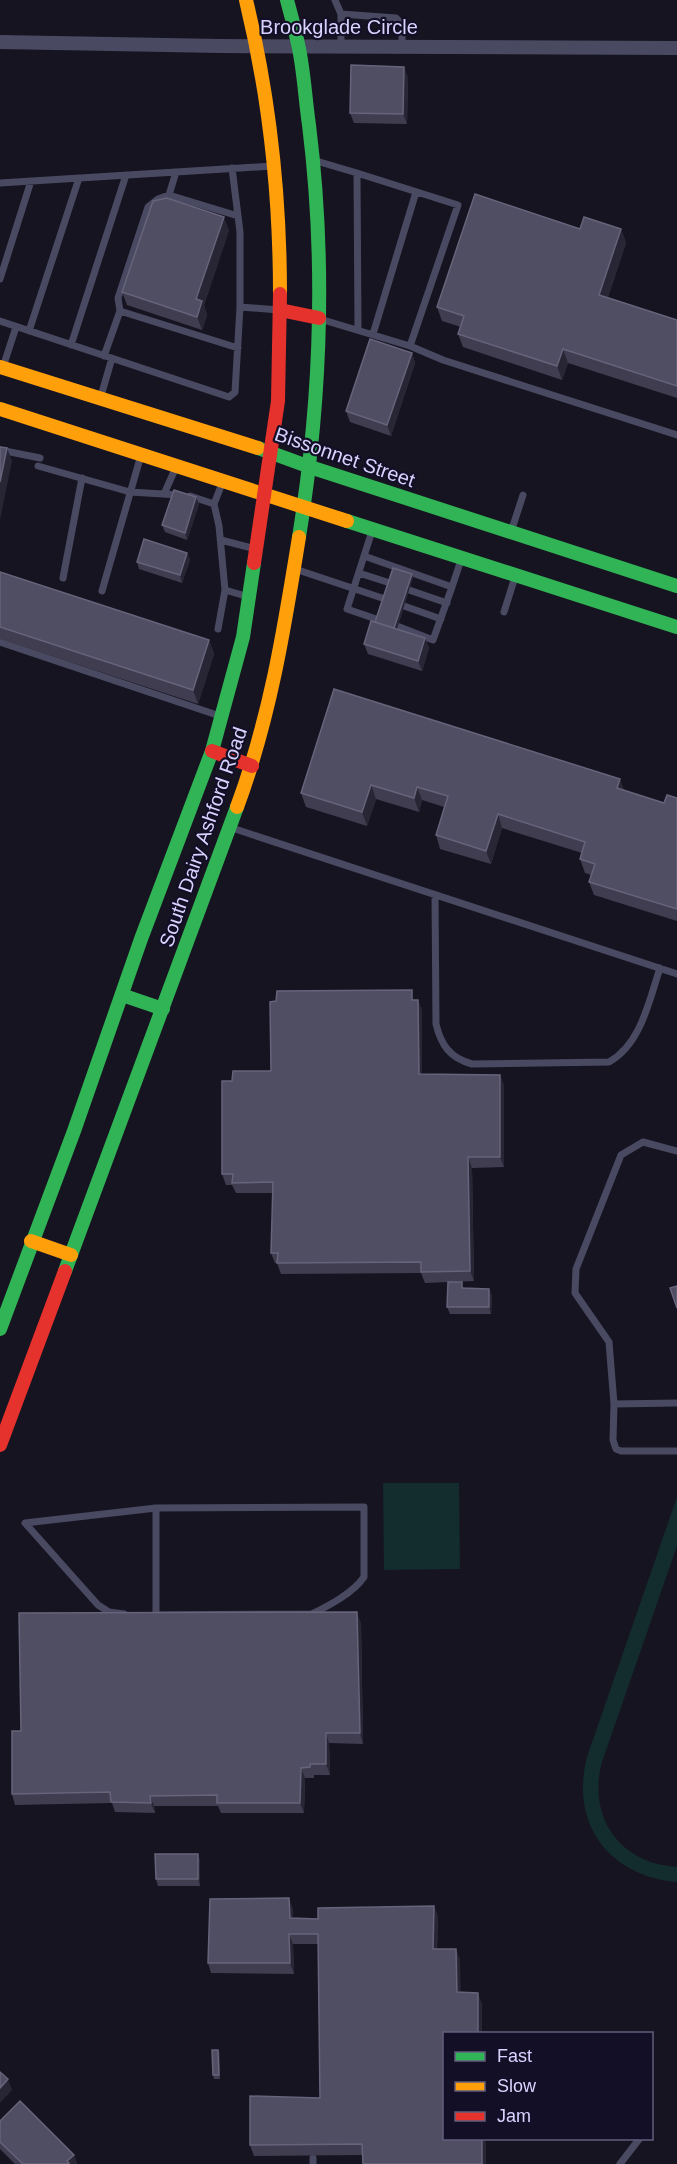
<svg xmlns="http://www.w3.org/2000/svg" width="677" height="2164" font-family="Helvetica,sans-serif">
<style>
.green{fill:#132c2d}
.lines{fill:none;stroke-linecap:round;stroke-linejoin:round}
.lane{stroke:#4a4962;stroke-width:7}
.street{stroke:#4a4962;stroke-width:14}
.fast{stroke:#30b455;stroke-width:14}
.slow{stroke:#ff9f0a;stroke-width:14}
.jam{stroke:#e5322d;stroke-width:14}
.wall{fill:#403d50}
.shaded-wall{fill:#282635}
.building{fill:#504e63;stroke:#66637b;stroke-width:1.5}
.labels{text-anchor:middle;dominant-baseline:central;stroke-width:4.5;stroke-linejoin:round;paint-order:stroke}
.street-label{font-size:20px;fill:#d9d4ff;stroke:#130f26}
</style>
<rect width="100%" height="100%" fill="#161421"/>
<path class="green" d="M383,1483H459L460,1569L384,1570Z
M677,1497V1546L602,1762C587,1817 620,1864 677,1867V1882H675C608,1875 570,1823 587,1757Z"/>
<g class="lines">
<path class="lane" d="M335,0L341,14V46
M341,14L396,18L402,24V46
M313,160L357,173
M176,172L169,195L238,216
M0,183L273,166
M0,279L31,181
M240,307L279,310
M120,311L118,298L148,207L158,199L169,195
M320,319L410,346L443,360L677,435
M0,321L229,397L235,392L240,307V232L232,168
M358,329L357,173L458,205L410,346
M29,331L79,178
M373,334L416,192
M71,345L126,175
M104,356L120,311L238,348
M3,367L16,327
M101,396L112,358
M0,450L40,458
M38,466L130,492L179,495
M164,494L176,467
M190,496L214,504L219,526L225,590L218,629
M214,504L223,481
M372,531L364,556L452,587L461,560
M511,532L523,495
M221,540L256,549
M364,556L347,609L379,620
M295,569L385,599
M359,573L390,583
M63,578L82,478
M225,590L249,597
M409,590L447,603
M102,591L141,455
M404,606L441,619
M504,612L515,577
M397,626L433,640L452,587
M0,642L220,716
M232,828L677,974
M435,895L436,1024C441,1045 450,1058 472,1064L609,1062C641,1044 649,1001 660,968
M677,1151L643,1142L621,1155L576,1269L575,1293L609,1342L614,1404L677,1403
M614,1404L613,1440L616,1449L621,1451H677
M364,1507V1577C353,1593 330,1605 312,1614L156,1615V1508Z
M124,1614L109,1612L98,1605L25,1523L156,1508
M313,2158V2164
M620,2164L640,2138"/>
<path class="street" d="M0,42L221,46L677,48"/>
<path class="fast" d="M287,0C291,15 295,29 298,44C304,70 305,98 309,125C326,262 321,401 299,537
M258,448L310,467L677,586
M347,521L677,627
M122,995L163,1009
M65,1271L237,807
M0,1329L74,1131L141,939L212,751L243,637L254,563"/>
<path class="slow" d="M246,0C269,95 280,196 280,294
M0,367L258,448
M0,409L347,521
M237,807C270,718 284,630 299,537
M31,1241L71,1255"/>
<path class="jam" d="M280,310L319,318
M254,563L278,401L280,294
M212,751L252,766
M0,1445L65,1271"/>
</g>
<path class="wall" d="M408,77L407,124L354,123L350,113Z
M580,229H621L626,243L608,297L677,320V398L568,363L562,380L463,347L458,334L461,327L442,321L437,307Z
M229,230L204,305L207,315L202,330L127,305L122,292Z
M412,353L415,363L391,436L350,422L346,411Z
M196,497L199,504L187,540L165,532L162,525Z
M187,553L190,560L182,583L139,569L137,562Z
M0,572L209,640L214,654L198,704L0,639Z
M413,577L397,629L425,638L429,648L422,671L368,654L364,644L375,622Z
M334,689L624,791L664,803L677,798V921L594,895L589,882L591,875L585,873L580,859L582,853L502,828L491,864L440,849L436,835L444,807L422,800L419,812L376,799L367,826L306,807L301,793Z
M415,1000H418L422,1011V1074L500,1075L504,1086V1167L472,1168L474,1281L452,1282L465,1288L489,1289L492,1296L491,1314H450L447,1307L448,1282L425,1283L421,1273L281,1274L277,1263H275L271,1253L273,1193H236L232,1185H226L222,1174L232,1081L271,1071Z
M361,1623L363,1744L329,1743L330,1775H314V1778H305L304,1813H221L218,1806H154L155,1813L115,1812L112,1803L15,1805L12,1794L21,1731Z
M198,1854L200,1861V1886H158L156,1879Z
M434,1906L438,1917L437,1949H456L460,1960V1992L482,2004V2034L444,2139H486V2164H363L362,2155L254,2156L250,2145L320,2098L318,1944H293L294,1974L211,1973L208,1963L293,1909V1918L318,1919Z
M220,2053V2079H214L213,2075Z
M0,2121L74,2155L77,2164H15L0,2149Z"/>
<path class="shaded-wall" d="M404,67L408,77L407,124L403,114Z
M224,217L229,230L204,305L207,315L202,330L197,317L196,299Z
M621,229L626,243L604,308L599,295Z
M563,349L568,363L562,380L557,366Z
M412,353L415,363L391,436L387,425Z
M7,448L12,461L0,520V482Z
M196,497L199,504L187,540L185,533Z
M187,553L190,560L182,583L180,575Z
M412,574L413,577L395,635L393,631Z
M425,638L429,648L422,671L418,661Z
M209,640L214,654L198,704L193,690Z
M620,779L625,792L617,788Z
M371,785L376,799L367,826L362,812Z
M417,787L422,800L419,812L414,798Z
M498,814L502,828L491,864L486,851Z
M418,1000L422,1011V1085L419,1074Z
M500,1075L504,1086V1167L500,1157Z
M468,1157L472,1168L474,1281L470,1271Z
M489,1289L492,1296L491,1314L489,1307Z
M357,1612L361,1623L363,1744L360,1733Z
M326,1733L329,1743L330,1775L326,1764Z
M301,1768L305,1778L304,1813L300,1803Z
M150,1796L154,1806L155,1813L151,1803Z
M198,1854L200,1861V1886L198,1879Z
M289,1898L293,1909V1929L290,1918Z
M434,1906L438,1917L437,1959L433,1949Z
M289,1934L293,1944L294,1974L290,1963Z
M456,1949L460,1960L461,2002L457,1992Z
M478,1993L482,2004V2034H478Z
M218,2050L220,2053V2079L219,2075Z
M8,2079L12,2090L0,2103V2088Z
M482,2139H486V2164H482Z
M74,2155L77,2164H67V2161Z"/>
<path class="building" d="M351,65L404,67L403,114L350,113Z
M475,194L580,229L584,217L621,229L599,295L677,320V386L563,349L557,366L458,334L464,316L437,307Z
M167,198L224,217L196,299L202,301L197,317L122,292L153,201Z
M370,339L412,353L387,425L346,411Z
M0,447L7,448L0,482Z
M174,490L196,497L185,533L162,525Z
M144,539L187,553L180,575L137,562Z
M393,568L412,574L394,628L375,622Z
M0,572L209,640L193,690L0,627Z
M371,621L425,638L418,661L364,644Z
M334,689L620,779L617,788L664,803L667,795L677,798V909L589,882L595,864L580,859L585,842L498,814L486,851L436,835L448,796L417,787L414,798L371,785L362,812L301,793Z
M412,990V1000H418L419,1074L500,1075V1157H468L470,1271L421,1272V1262L277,1263L278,1253H271L273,1182L232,1183L233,1174H222V1081H232L233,1071H271L270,1002L276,1001L277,991Z
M448,1282H462V1288L489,1289V1307H447Z
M677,1286V1308L670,1288Z
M357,1612L360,1733H326V1764H310V1767L301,1768L300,1803H217V1795L150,1796L151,1803L111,1802L110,1792L12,1794V1731H21L19,1613Z
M155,1854H198V1879H156Z
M289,1898L290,1918L318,1919V1908L434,1906L433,1949H456L457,1992L478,1993V2034H444V2139H482V2164H363L362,2144L250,2145V2096L320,2098L318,1934H289L290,1963H208L210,1899Z
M212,2050H218L219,2075H213Z
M0,2072L8,2079L0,2088Z
M20,2101L74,2155L67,2161L69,2163L67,2164H23L0,2142V2121Z"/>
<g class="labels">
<g class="street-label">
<text x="339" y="27">Brookglade Circle</text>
<text transform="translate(345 457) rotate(19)">Bissonnet Street</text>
<text transform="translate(203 837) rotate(-71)">South Dairy Ashford Road</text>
</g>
</g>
<rect x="443" y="2032" width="210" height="108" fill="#130f26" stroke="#625e7d" stroke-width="1.5"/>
<rect x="455" y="2052" width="30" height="9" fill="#30b455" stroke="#625e7d" stroke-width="1.5"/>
<text x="497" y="2062" font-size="18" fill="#d9d4ff">Fast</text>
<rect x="455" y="2082" width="30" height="9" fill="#ff9f0a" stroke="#625e7d" stroke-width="1.5"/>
<text x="497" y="2092" font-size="18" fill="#d9d4ff">Slow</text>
<rect x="455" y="2112" width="30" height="9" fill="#e5322d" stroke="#625e7d" stroke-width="1.5"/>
<text x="497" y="2122" font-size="18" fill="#d9d4ff">Jam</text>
</svg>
